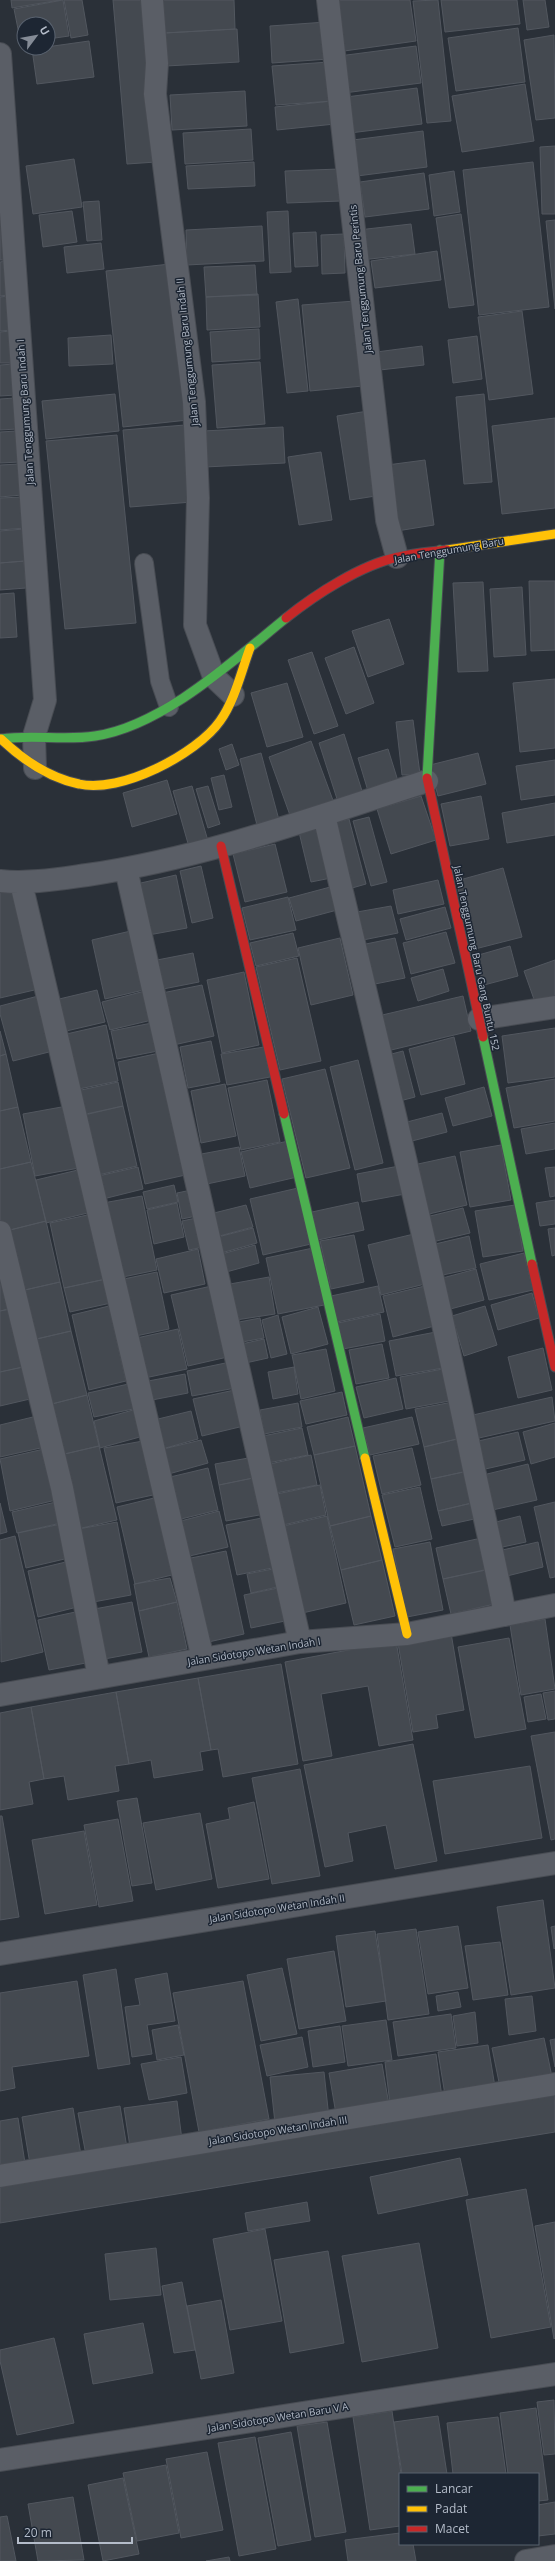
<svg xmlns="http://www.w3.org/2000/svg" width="555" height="2561" font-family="'Open Sans',sans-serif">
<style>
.building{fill:#444950;stroke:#52575f}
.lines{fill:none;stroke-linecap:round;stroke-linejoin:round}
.lane-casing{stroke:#484c53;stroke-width:20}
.street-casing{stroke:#484c53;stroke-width:24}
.fast-casing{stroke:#484c53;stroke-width:11}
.slow-casing{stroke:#484c53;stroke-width:11}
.jam-casing{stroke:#484c53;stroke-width:11}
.lane{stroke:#5a5e66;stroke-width:18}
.street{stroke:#5a5e66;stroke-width:22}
.fast{stroke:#4caf50;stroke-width:9}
.slow{stroke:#ffc107;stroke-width:9}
.jam{stroke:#c62828;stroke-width:9}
.labels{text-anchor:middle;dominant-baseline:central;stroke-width:3;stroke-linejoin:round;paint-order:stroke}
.street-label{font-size:10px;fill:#b4bcc9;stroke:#1d2633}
</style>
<rect width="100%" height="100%" fill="#2a3038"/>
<path class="building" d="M11,0H60L12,8Z
M63,0L69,36L48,39V24H24V44H21L14,9Z
M64,0H82L88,35L71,38Z
M113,0H141L156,162L127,164Z
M162,0H234L235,29L164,33Z
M329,0H410L416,41L337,52Z
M438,0L451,121L427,123L413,1Z
M441,0H517L520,24L445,32Z
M523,0H545L549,27L527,30Z
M326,22L329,59L272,63L270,26Z
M518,28L525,82L456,91L448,38Z
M237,29L239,62L166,66L165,33Z
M554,35L555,118L536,120L524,40Z
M89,41L94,77L37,84L32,49Z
M416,46L421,83L344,93L339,56Z
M329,62L332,101L276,105L272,66Z
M525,84L534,141L462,152L452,96Z
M417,88L422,124L350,133L346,97Z
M245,91L247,126L172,130L170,95Z
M332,101L335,124L277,130L275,107Z
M251,129L253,160L185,164L183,133Z
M423,131L427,167L357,176L353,140Z
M555,146V214H542L540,147Z
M74,159L82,207L33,214L26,166Z
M254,162L255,186L188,189L186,166Z
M533,162L549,307L479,315L463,170Z
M339,169L341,201L287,203L285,171Z
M454,171L460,212L434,216L429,175Z
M424,173L429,209L365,217L360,182Z
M99,201L102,240L87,241L83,202Z
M72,211L77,242L43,247L39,215Z
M288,211L291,272L270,273L267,212Z
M461,214L474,305L449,308L436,218Z
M555,220V309L546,221Z
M411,224L415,254L361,260L358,230Z
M0,226H3L5,260H0Z
M262,226L264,261L187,265L186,230Z
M316,232L318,266L295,267L293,233Z
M344,234L345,273L322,274L321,235Z
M101,243L104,269L67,273L64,247Z
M437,251L441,280L375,288L371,261Z
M6,261L9,295L0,296V262Z
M170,264L188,420L123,427L106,271Z
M255,265L257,295L206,297L204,267Z
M258,294L260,327L207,330L206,297Z
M8,296L12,330L0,331V297Z
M298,299L308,391L287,393L276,302Z
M355,301L363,386L310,391L302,305Z
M522,311L533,394L489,400L478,317Z
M259,329L260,359L212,362L210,332Z
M11,331L14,363H0V332Z
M111,335L113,364L69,366L68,338Z
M477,336L482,379L453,383L448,340Z
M422,346L424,365L371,371L369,353Z
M260,362L265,424L217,428L212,365Z
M14,364L16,395L0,396V365Z
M115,394L119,431L46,439L42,401Z
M484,394L492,482L464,484L456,397Z
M15,398L17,429L0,430V399Z
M368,411L382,495L350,500L337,416Z
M555,418V508L502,514L492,426Z
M185,425L192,502L130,507L123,430Z
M283,427L285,463L205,467L203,431Z
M17,431L19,462L0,463V432Z
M117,435L136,623L65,629L46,441Z
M321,452L332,520L299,525L288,457Z
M425,460L434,525L397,531L387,465Z
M20,464L22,495L0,497V465Z
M23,497L25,528L0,530V498Z
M24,529L26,561L0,563V531Z
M24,561L26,588L0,590V563Z
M529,581H555V650L531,651Z
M483,582L488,671L458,672L453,583Z
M522,587L526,655L494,657L490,589Z
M14,593L17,637L0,638V594Z
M389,619L404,664L368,677L352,631Z
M354,647L374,703L346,714L325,658Z
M312,652L338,726L314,734L288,660Z
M555,679V748L520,752L513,683Z
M287,683L303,737L267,747L251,693Z
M413,720L420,774L402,775L396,722Z
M344,734L363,794L338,802L319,743Z
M311,741L334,803L291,818L269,757Z
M232,744L239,765L226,770L219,749Z
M388,749L398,781L368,791L358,758Z
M261,753L279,820L257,825L240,759Z
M478,753L486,784L438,796L430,765Z
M555,760V795L521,800L516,766Z
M224,775L232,807L219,810L211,778Z
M167,780L177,814L132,827L123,793Z
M192,786L208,841L189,847L173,791Z
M208,786L220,824L208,828L196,789Z
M421,796L436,840L391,854L377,809Z
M481,796L489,839L450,846L441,804Z
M555,803V835L507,843L502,813Z
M369,817L387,882L371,886L353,821Z
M349,819L366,884L345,890L328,824Z
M319,827L331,878L311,882L299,832Z
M275,844L287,892L245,902L233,854Z
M201,866L213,918L192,923L180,871Z
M503,868L522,937L475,949L456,881Z
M176,875L187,928L143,936L132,885Z
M438,880L444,904L398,914L393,890Z
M0,885L18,886L43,988L0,998Z
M334,886L341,909L296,921L289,898Z
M288,897L296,930L250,940L242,908Z
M391,906L398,933L363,940L357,912Z
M445,907L451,928L406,940L400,919Z
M135,930L148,989L105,999L92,940Z
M446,932L455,963L411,974L403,943Z
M293,933L299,956L256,966L250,943Z
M340,938L353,995L311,1005L298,948Z
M395,938L405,978L370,985L361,945Z
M510,946L518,976L484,985L475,956Z
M193,953L199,982L158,990L152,961Z
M297,958L321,1061L280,1070L256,967Z
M555,960V999L536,1005L524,971Z
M443,969L449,991L418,1001L411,978Z
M244,972L259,1045L222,1053L207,980Z
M202,985L214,1036L169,1046L157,994Z
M97,990L105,1022L62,1032L55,1000Z
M145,991L152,1020L110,1030L102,1002Z
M42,995L57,1050L13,1061L0,1014V1006Z
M463,996L471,1031L387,1051L378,1016Z
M157,1022L163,1050L117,1059L111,1031Z
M106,1025L118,1081L74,1090L62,1035Z
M555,1028V1077L508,1083L502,1036Z
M0,1031L6,1054L0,1056Z
M454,1037L465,1084L421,1095L409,1049Z
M211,1041L220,1082L188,1088L180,1047Z
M264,1047L270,1077L227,1085L221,1054Z
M403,1051L415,1097L396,1102L384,1056Z
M164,1052L190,1174L145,1184L118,1062Z
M6,1054L18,1107L0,1111V1056Z
M358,1060L383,1163L355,1170L330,1067Z
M325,1069L350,1168L306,1178L282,1079Z
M555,1079V1121L514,1128L506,1088Z
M267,1080L280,1142L241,1150L228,1088Z
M118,1082L123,1106L77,1116L72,1092Z
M225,1084L236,1136L201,1143L191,1091Z
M484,1087L492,1116L453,1126L445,1098Z
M67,1106L79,1168L35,1176L23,1114Z
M123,1106L137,1166L94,1176L80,1116Z
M18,1107L31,1162L0,1169V1111Z
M442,1113L447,1132L408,1142L403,1123Z
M555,1123V1149L526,1154L521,1129Z
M288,1141L297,1177L250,1188L241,1152Z
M501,1145L511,1200L470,1207L460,1152Z
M239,1147L245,1176L202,1185L196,1155Z
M455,1156L467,1205L429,1214L418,1164Z
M31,1162L46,1221L2,1232L0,1222V1169Z
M399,1166L405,1194L362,1202L357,1174Z
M138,1167L143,1189L99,1200L94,1177Z
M555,1167V1196L550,1197L545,1168Z
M82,1169L92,1212L46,1223L36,1180Z
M174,1185L178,1202L147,1209L143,1192Z
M298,1188L311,1244L263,1255L250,1199Z
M196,1189L201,1215L182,1219L177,1193Z
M142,1196L157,1270L118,1278L103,1203Z
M555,1200V1224L540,1226L536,1203Z
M358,1202L364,1230L318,1240L312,1212Z
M177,1203L184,1237L154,1244L147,1210Z
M246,1205L253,1227L212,1238L206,1215Z
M515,1205L523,1251L483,1257L475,1211Z
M463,1208L470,1233L428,1243L422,1218Z
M92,1214L106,1279L64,1288L50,1223Z
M201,1217L208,1246L189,1250L182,1221Z
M46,1221L60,1282L16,1292L2,1232Z
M253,1228L257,1243L214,1255L210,1239Z
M555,1228V1255L552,1256L548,1229Z
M418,1233L429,1283L381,1295L368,1245Z
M354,1235L364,1282L331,1289L320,1241Z
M469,1236L476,1268L438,1276L431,1245Z
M255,1245L259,1263L219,1274L214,1256Z
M313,1248L324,1305L278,1314L266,1258Z
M198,1249L205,1284L164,1293L156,1259Z
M524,1253L533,1290L489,1300L480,1264Z
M476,1269L484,1300L443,1311L435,1280Z
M157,1272L169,1329L131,1337L119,1280Z
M269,1277L275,1314L236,1320L230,1284Z
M106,1279L111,1303L70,1312L64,1288Z
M60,1282L71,1331L28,1341L16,1292Z
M4,1283L9,1309L0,1311V1284Z
M216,1285L232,1356L188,1366L171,1295Z
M429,1285L438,1325L393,1337L383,1296Z
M378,1286L384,1312L337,1322L331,1296Z
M532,1293L539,1318L498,1330L491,1305Z
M109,1306L126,1381L89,1390L72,1315Z
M485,1306L497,1345L464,1356L452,1316Z
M318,1307L328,1344L291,1354L282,1317Z
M10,1309L23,1367L0,1372V1311Z
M380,1314L385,1341L343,1349L338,1323Z
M278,1315L287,1354L271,1358L262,1320Z
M260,1318L264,1338L237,1343L234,1323Z
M178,1329L187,1369L140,1379L132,1339Z
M71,1331L87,1395L44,1406L28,1341Z
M441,1331L449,1367L396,1376L389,1341Z
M264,1339L268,1358L241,1364L237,1345Z
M382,1344L389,1378L356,1384L349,1350Z
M543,1348L552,1390L518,1398L508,1357Z
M326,1349L335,1391L301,1399L292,1355Z
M235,1361L241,1387L192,1396L187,1371Z
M23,1367L30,1399L0,1406V1372Z
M294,1367L298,1394L273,1399L268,1372Z
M448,1368L455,1400L406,1409L400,1377Z
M185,1374L188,1393L147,1401L143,1382Z
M396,1378L403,1409L364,1418L356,1387Z
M133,1383L138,1408L94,1417L88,1393Z
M239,1389L248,1425L202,1436L193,1399Z
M342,1392L347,1415L306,1424L300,1401Z
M87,1395L99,1446L56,1456L44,1406Z
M552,1397L555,1421L479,1438L473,1415Z
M453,1402L461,1438L424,1447L415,1409Z
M298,1403L302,1427L264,1434L260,1410Z
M140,1408L147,1435L100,1448L94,1421Z
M191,1411L198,1439L162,1449L154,1420Z
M37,1416L45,1447L0,1457V1425Z
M348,1417L355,1446L314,1455L307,1427Z
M412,1417L419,1444L370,1455L363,1428Z
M555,1423V1457L531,1464L523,1432Z
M302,1428L308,1455L263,1464L258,1437Z
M518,1432L525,1460L481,1470L474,1442Z
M461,1438L468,1471L431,1479L424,1447Z
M201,1440L208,1463L165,1475L159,1450Z
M143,1441L153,1495L116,1503L104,1448Z
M99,1446L117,1520L73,1530L56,1456Z
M355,1446L371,1516L330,1526L314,1455Z
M412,1448L421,1485L382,1494L373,1456Z
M44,1449L56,1500L10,1511L0,1459Z
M311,1455L317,1485L271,1494L265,1465Z
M254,1457L258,1477L219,1485L215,1464Z
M528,1464L537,1500L488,1511L479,1476Z
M208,1468L218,1510L177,1520L166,1478Z
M468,1471L476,1502L438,1511L431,1479Z
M258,1477L265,1514L226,1521L219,1485Z
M320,1485L326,1515L279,1526L272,1495Z
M420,1487L432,1539L395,1547L382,1495Z
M158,1497L176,1574L135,1584L117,1507Z
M56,1502L61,1523L17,1533L12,1512Z
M476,1502L479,1518L442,1526L438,1511Z
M555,1502V1577L550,1578L534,1507Z
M0,1503L7,1532L0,1534Z
M219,1511L228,1547L181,1558L173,1523Z
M327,1516L346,1603L298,1614L279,1527Z
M371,1516L382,1560L341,1570L330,1526Z
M520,1516L526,1542L498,1548L492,1523Z
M267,1517L277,1567L237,1575L226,1525Z
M117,1522L131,1595L88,1603L73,1530Z
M61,1524L69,1558L26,1568L18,1533Z
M15,1536L43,1652L1,1662L0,1540Z
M486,1537L493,1568L443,1579L436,1548Z
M430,1542L443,1610L407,1617L393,1549Z
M538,1542L543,1567L503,1577L498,1551Z
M226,1551L244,1634L204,1643L186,1559Z
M382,1560L395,1616L354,1625L341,1570Z
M70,1561L81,1606L38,1617L28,1571Z
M278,1568L282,1586L251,1593L247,1574Z
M491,1569L499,1603L451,1614L443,1579Z
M170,1578L177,1602L139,1611L134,1584Z
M283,1587L290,1620L251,1628L244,1595Z
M132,1602L142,1652L99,1660L89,1610Z
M177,1602L187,1649L149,1657L139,1611Z
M80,1611L91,1662L49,1670L38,1620Z
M545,1619L555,1689L521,1695L510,1625Z
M451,1633L464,1710L436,1715L438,1728L413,1732L398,1643Z
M509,1638L526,1729L475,1738L458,1647Z
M396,1641L413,1740L379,1746L368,1686L321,1694L332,1756L303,1761L285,1662Z
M281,1664L298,1764L223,1777L218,1749L211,1750L198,1678Z
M198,1678L211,1750L200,1752L203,1770L154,1778L151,1760L129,1764L116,1692Z
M555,1691V1719L548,1720L543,1693Z
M116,1692L129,1764L115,1766L119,1791L68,1800L64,1776L44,1779L31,1707Z
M541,1694L546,1719L528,1722L524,1697Z
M31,1707L44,1779L29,1782L33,1804L0,1810V1713Z
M555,1732V1839L551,1840L531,1736Z
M413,1744L437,1861L395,1869L386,1825L348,1833L353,1861L325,1867L304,1765Z
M530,1766L542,1838L445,1854L433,1781Z
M300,1769L320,1876L272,1884L252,1778Z
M137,1798L152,1883L132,1886L117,1801Z
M254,1802L269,1879L218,1888L206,1824L230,1819L228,1808Z
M200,1813L212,1879L156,1890L143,1823Z
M0,1816H2L19,1917L0,1920Z
M118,1819L133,1901L99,1907L84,1825Z
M84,1831L97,1905L45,1914L32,1840Z
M543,1900L555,1988L511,1995L497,1907Z
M458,1926L468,1988L428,1994L418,1932Z
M555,1926V1948L554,1949L551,1927Z
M416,1929L429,2014L388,2020L377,1934Z
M375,1931L386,2001L346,2007L336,1936Z
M500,1942L508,1995L473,2000L465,1946Z
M334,1951L346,2021L299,2029L287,1959Z
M282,1968L297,2034L261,2041L247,1975Z
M116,1969L130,2064L98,2069L83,1975Z
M167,1973L175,2021L147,2025L152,2054L132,2057L125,2007L140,2005L135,1979Z
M77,1981L89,2056L12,2067L15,2088L0,2091V1993Z
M243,1981L269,2119L199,2132L173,1993Z
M458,1992L461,2007L438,2011L436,1996Z
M532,1996L536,2031L509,2035L505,1999Z
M475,2012L478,2043L457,2046L453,2016Z
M451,2014L456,2048L398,2056L393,2022Z
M386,2020L392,2060L348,2066L342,2026Z
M178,2025L184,2055L157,2060L152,2030Z
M340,2026L345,2062L313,2067L308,2031Z
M302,2037L308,2067L267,2076L260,2045Z
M544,2038L552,2077L500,2087L492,2048Z
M555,2039V2067L550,2040Z
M488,2045L495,2087L445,2095L438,2052Z
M436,2054L442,2097L390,2104L385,2062Z
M181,2057L187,2093L149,2100L141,2064Z
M382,2064L389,2105L336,2114L329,2073Z
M324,2072L329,2118L275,2123L270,2077Z
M555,2090V2132L0,2223V2182Z
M177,2101L182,2140L130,2147L124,2108Z
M120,2106L127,2148L86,2155L78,2113Z
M73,2108L81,2155L30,2164L22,2117Z
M18,2118L25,2163L0,2167V2121Z
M460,2158L468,2195L378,2214L370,2177Z
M526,2189L551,2327L491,2338L466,2200Z
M307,2202L310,2221L248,2231L245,2213Z
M555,2222V2338L554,2339L535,2226Z
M265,2229L282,2321L230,2330L213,2239Z
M419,2243L438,2348L362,2362L342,2256Z
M156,2248L161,2295L110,2300L105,2254Z
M328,2251L344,2343L290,2353L274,2260Z
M182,2282L195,2350L174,2353L162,2286Z
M221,2300L234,2373L201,2379L187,2306Z
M143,2323L153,2373L93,2384L84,2334Z
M54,2338L74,2423L17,2435L0,2361V2350Z
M554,2400L555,2454L544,2455L537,2402Z
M536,2408L548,2500L538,2501V2474H508L500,2413Z
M392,2411L401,2474L400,2526L370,2530L353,2417Z
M438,2416L447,2474H402L394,2422Z
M498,2417L506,2474H453L447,2423Z
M327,2422L346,2532L315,2537L297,2426Z
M291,2432L311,2540L278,2546L258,2438Z
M255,2437L276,2549L239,2556L218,2443Z
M207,2452L223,2530L181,2538L166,2459Z
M166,2465L179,2533L137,2541L123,2473Z
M123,2478L139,2554L103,2561L88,2485Z
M73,2497L84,2560L38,2561L28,2504Z
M555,2502V2534L538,2536V2505Z
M7,2516L16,2561H0V2517Z
M400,2533V2544H413L416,2561H348L345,2540Z
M229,2557L230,2561H206Z"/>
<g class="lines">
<defs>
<path id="lane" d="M144,563L160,681L169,707"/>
<path id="street" d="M152,0L157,63L155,94L194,402L198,498L195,625L214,677L233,695
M328,0L387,520L397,557
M0,54L45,700L34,736L35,768
M324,815C373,1026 426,1237 470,1450C481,1505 495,1560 505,1615
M126,869L300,1642
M0,881C29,884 58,879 87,875C204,858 316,817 427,781
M21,883L203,1659
M479,1019L555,1007
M0,1232L62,1488L99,1677
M0,1695L300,1642L407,1634L555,1605
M0,1954L555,1863
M0,2176L555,2084
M0,2460L555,2374
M526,2561L555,2556"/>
<path id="fast" d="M1,739C32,734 64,741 95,736C163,726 234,660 286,618
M427,778L440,550
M483,1037L532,1264
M284,1114L365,1458"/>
<path id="slow" d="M447,550L555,534
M1,739C22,759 50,778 79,784C120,794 197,754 220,721C235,700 241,672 250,648
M365,1458L407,1634"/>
<path id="jam" d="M286,618C316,594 361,565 398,557C414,553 431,552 447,550
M427,778L483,1037
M221,846L284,1114
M532,1264L555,1367"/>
</defs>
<use href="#lane" class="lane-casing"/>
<use href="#street" class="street-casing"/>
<use href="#fast" class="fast-casing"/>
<use href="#slow" class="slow-casing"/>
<use href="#jam" class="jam-casing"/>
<use href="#lane" class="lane"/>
<use href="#street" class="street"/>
<use href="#fast" class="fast"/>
<use href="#slow" class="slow"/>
<use href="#jam" class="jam"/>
</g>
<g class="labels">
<g class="street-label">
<text transform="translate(360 279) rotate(-96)">Jalan Tenggumung Baru Perintis</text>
<text transform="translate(187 352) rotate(-96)">Jalan Tenggumung Baru Indah II</text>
<text transform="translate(25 412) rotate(-94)">Jalan Tenggumung Baru Indah I</text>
<text transform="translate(449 550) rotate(-10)">Jalan Tenggumung Baru</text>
<text transform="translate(477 958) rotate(78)">Jalan Tenggumung Baru Gang Buntu 152</text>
<text transform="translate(254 1651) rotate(-9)">Jalan Sidotopo Wetan Indah I</text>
<text transform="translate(277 1908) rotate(-9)">Jalan Sidotopo Wetan Indah II</text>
<text transform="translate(278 2130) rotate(-9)">Jalan Sidotopo Wetan Indah III</text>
<text transform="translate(278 2417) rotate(-9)">Jalan Sidotopo Wetan Baru V A</text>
</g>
</g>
<rect x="399" y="2473" width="140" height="72" fill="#1d2633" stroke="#59626f"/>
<rect x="407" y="2486" width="20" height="6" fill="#4caf50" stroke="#59626f"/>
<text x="435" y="2493" font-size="12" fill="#b4bcc9">Lancar</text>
<rect x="407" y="2506" width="20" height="6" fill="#ffc107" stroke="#59626f"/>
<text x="435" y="2513" font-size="12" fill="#b4bcc9">Padat</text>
<rect x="407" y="2526" width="20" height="6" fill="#c62828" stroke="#59626f"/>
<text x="435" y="2533" font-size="12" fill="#b4bcc9">Macet</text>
<g transform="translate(36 36) rotate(58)"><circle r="19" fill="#1d2633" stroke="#59626f"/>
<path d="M0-3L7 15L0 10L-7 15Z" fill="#848b96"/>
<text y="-6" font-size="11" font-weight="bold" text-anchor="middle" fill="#b4bcc9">U</text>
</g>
<path d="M18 2537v6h114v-6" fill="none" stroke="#b4bcc9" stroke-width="2"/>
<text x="24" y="2537" font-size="12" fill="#b4bcc9" stroke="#1d2633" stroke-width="3" paint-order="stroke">20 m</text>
</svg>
